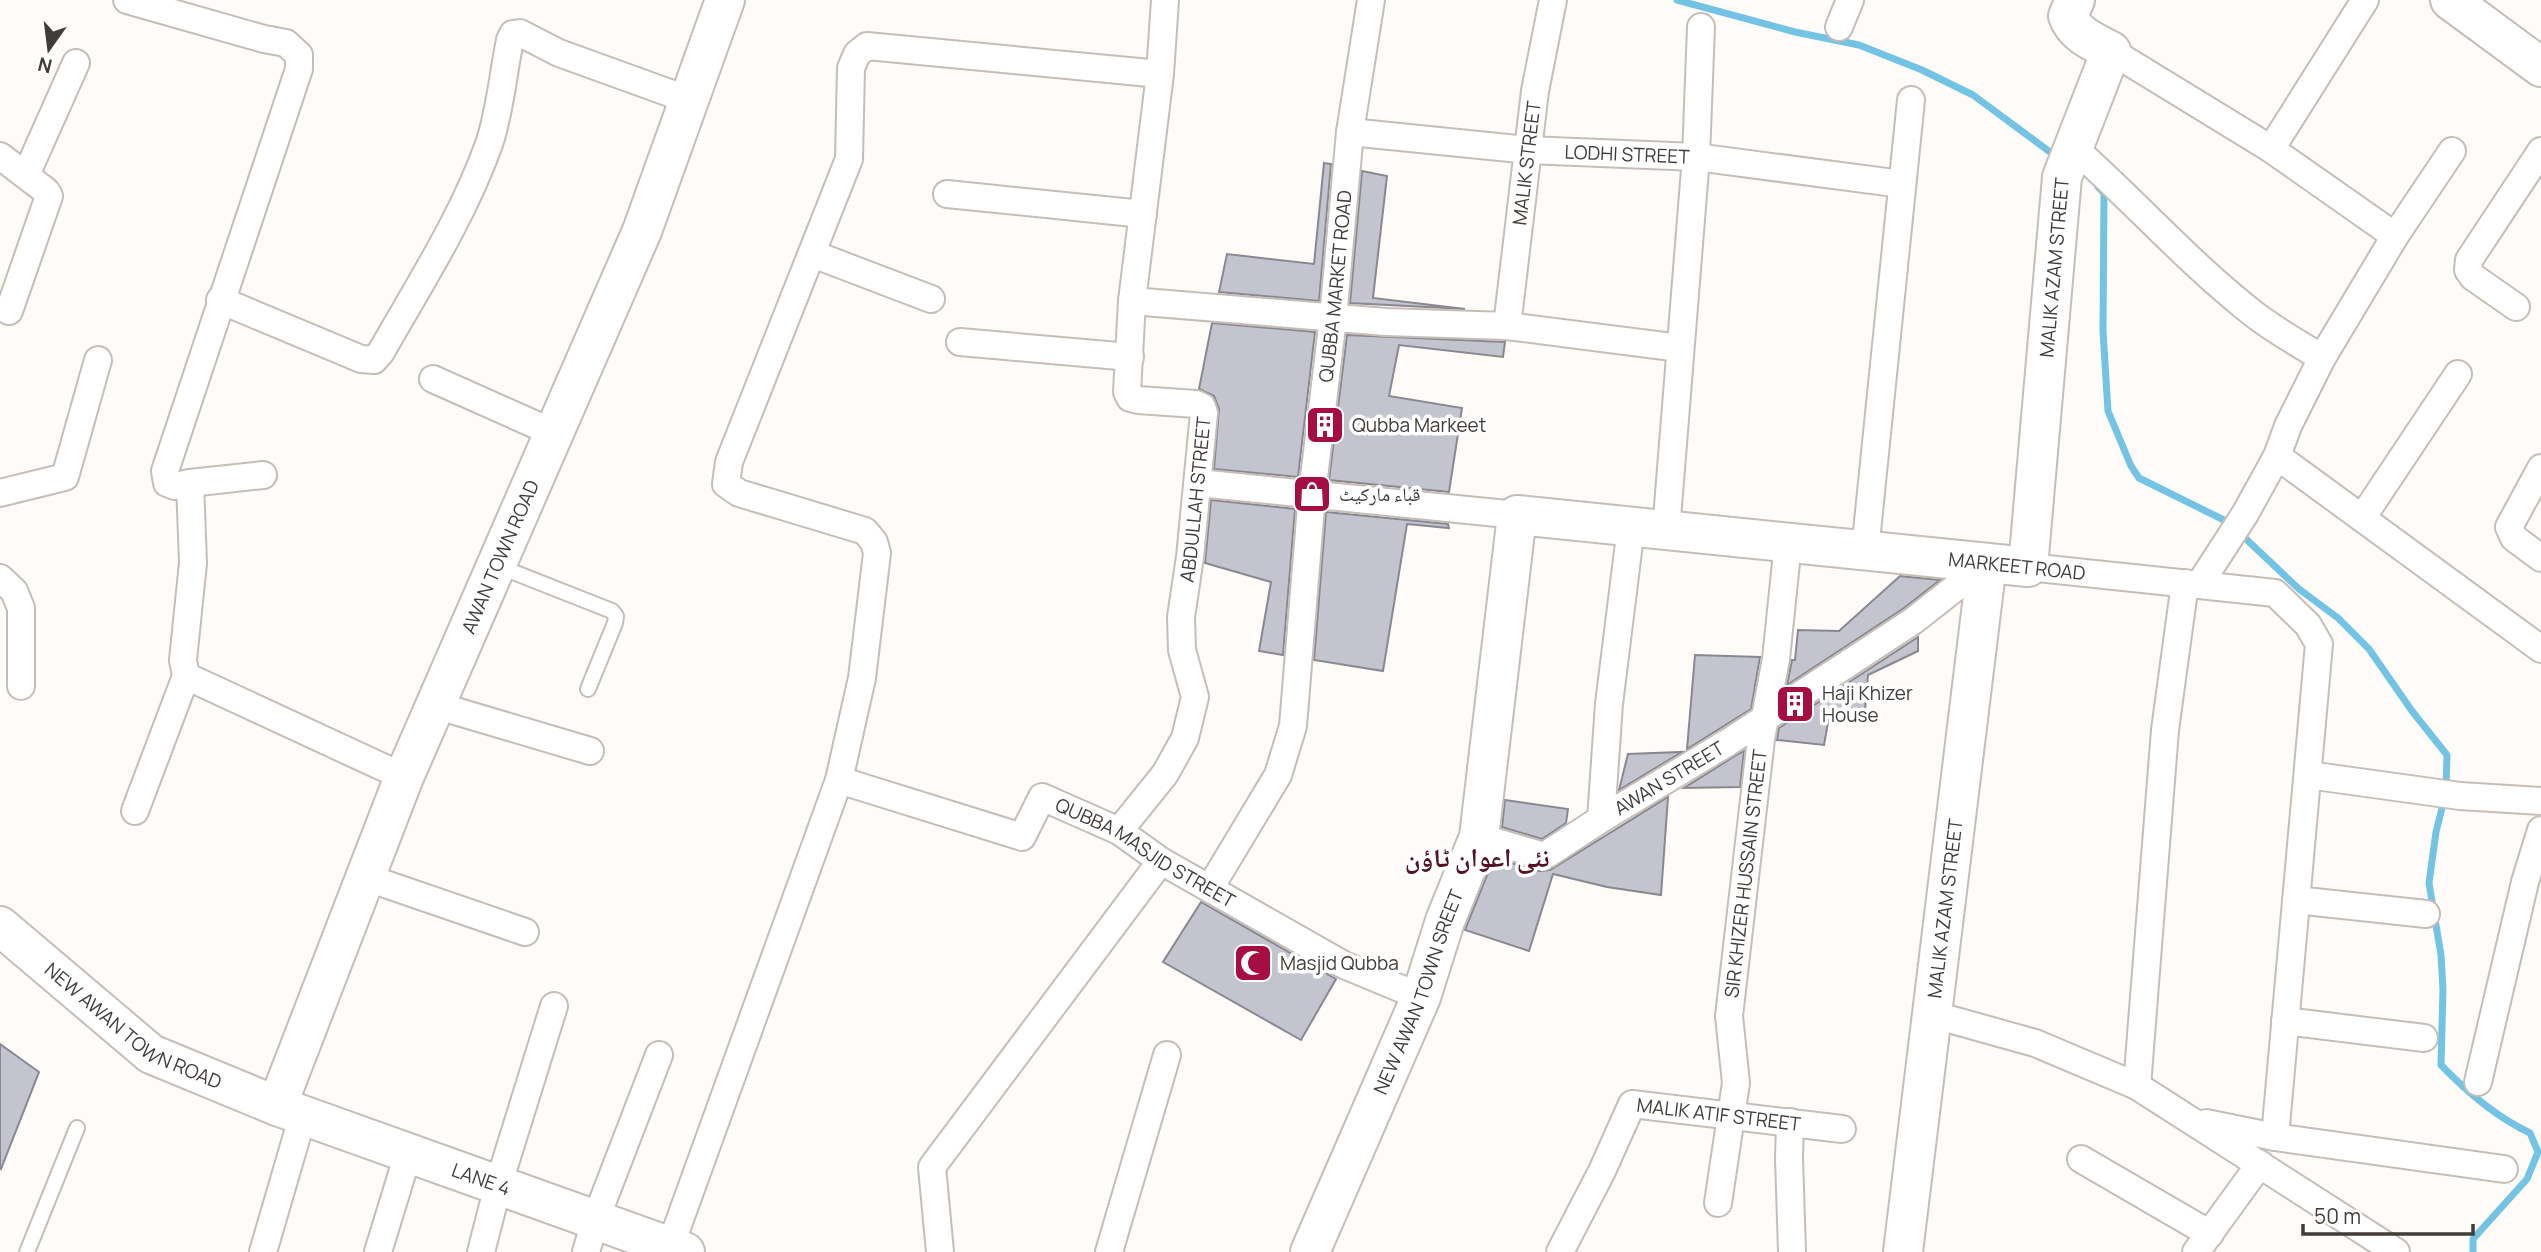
<svg xmlns="http://www.w3.org/2000/svg" width="2541" height="1252" font-family="Manrope,'Noto Naskh Arabic',sans-serif">
<style>
.lines{fill:none;stroke-linecap:round;stroke-linejoin:round}
.stream{stroke:#73c4e4;stroke-width:7}
.building{fill:#c4c4ce;stroke:#888891;stroke-width:2}
.lane-casing{stroke:#c6bdb7;stroke-width:18}
.street-casing{stroke:#c6bdb7;stroke-width:30}
.secondary-casing{stroke:#c6bdb7;stroke-width:42}
.lane{stroke:#fff;stroke-width:14}
.street{stroke:#fff;stroke-width:26}
.secondary{stroke:#fff;stroke-width:38}
.labels{text-anchor:middle;dominant-baseline:central;stroke-width:7;stroke-linejoin:round;paint-order:stroke}
.street-label{font-size:19px;fill:#403c39;stroke:#fff}
.poi-label{font-size:19px;fill:#403c39;stroke:#fff;text-anchor:start}
.district-label{font-size:26px;font-weight:bold;fill:#551022;stroke:#fff}
</style>
<rect width="100%" height="100%" fill="#fffbf8"/>
<g class="lines">
<path class="stream" d="M1677,0L1795,32L1859,45L1922,70L1973,95L2058,158
M2098,187L2104,193L2103,331L2108,411L2131,466L2139,478L2228,522L2299,589L2338,618L2369,649L2412,711L2447,755L2446,788
M2444,800L2436,832L2429,883L2441,955L2443,990L2441,1065C2467,1092 2496,1117 2530,1133L2538,1152L2527,1179L2473,1239V1252"/>
</g>
<path class="building" d="M1324,163L1331,164L1319,301L1219,292L1227,254L1314,264Z
M1362,171L1387,176L1373,298L1465,309L1350,303Z
M1212,323L1315,332L1298,477L1214,469L1219,409L1214,396L1199,389Z
M1347,335L1505,342L1503,357L1399,345L1389,396L1462,408L1449,492L1329,480Z
M1211,500L1295,509L1283,655L1259,651L1271,582L1205,563Z
M1326,512L1448,524L1449,528L1407,524L1383,671L1314,660Z
M1900,576L1940,580L1904,608L1787,685L1792,660H1795L1798,630L1839,631Z
M1918,637V651L1868,675L1865,710L1830,711L1824,745L1777,740L1779,728Z
M1695,655L1760,657L1751,709L1687,749Z
M1744,751L1740,787L1684,788L1735,756Z
M1682,752L1619,790L1628,754Z
M1668,797L1661,895L1607,887L1553,874L1529,951L1465,930L1494,858L1539,871L1550,870Z
M1505,800L1568,809L1566,823L1542,839L1502,827Z
M1201,902L1336,979L1301,1040L1163,962Z
M0,1044L39,1072L1,1169L0,1168Z"/>
<g class="lines">
<defs>
<path id="lane" d="M498,566L612,611L616,616L615,623L588,689
M27,1252L77,1128"/>
<g id="street">
<path d="M127,0L264,39L286,43L299,55V69L165,471L167,483L175,486L190,483L193,563L183,660L186,676L404,777"/>
<path d="M1839,27L1850,0"/>
<path d="M2111,51L2271,149L2395,236"/>
<path id="s1" d="M1350,132L1528,150L1696,157L1902,184"/>
<path d="M2073,147C2133,200 2187,261 2250,311C2272,329 2298,343 2322,358"/>
<path d="M2271,149L2365,0"/>
<path d="M0,156L46,191L49,196L9,311"/>
<path d="M26,175L76,63"/>
<path d="M947,194L1143,214"/>
<path d="M813,254L931,299"/>
<path d="M220,300L361,359L374,360L381,352C419,285 463,217 489,144C500,112 503,74 510,40L513,34L520,33L559,53L689,100"/>
<path d="M1132,301L1386,322L1507,326L1680,348"/>
<path d="M2516,307L2473,277L2468,270L2469,260L2541,151"/>
<path id="s2" d="M1507,326L1535,91L1553,0"/>
<path d="M960,342L1130,357"/>
<path d="M433,379L554,433"/>
<path d="M2277,456L2541,649"/>
<path d="M2541,468L2509,527L2514,538L2541,558"/>
<path d="M190,483L263,475"/>
<path d="M1198,483L1517,515"/>
<path d="M0,493L65,477L98,360"/>
<path d="M2362,518L2458,374"/>
<path d="M1666,531L1696,157L1701,27"/>
<path d="M1865,551L1911,100"/>
<path d="M2028,567L2275,593L2308,625L2319,644L2275,1137"/>
<path d="M0,578L14,591L21,608V686"/>
<path d="M2199,585L2245,514L2277,456L2288,426L2322,358L2395,236L2452,151"/>
<path d="M435,705L590,751"/>
<path d="M2308,775L2460,796L2541,801"/>
<path id="s3" d="M839,780L1022,837L1042,797L1119,831L1161,861L1344,965L1421,997"/>
<path d="M135,811L186,676"/>
<path d="M1601,819L1609,704L1631,527"/>
<path id="s4" d="M1119,831L1165,774L1185,738L1195,697L1182,650L1181,617L1190,557L1204,413L1202,407L1196,404L1138,400L1130,398L1127,392L1132,301L1160,74L1165,0"/>
<path id="s5" d="M1479,837L1537,854L1543,856L1549,853L1601,819L1727,743L1913,621L1987,563"/>
<path d="M365,877L525,932"/>
<path id="s6" d="M1210,888L1278,775L1293,726L1312,494L1333,318L1350,132L1371,0"/>
<path d="M2296,900L2426,914"/>
<path d="M1931,1014L2035,1043L2137,1086L2396,1252"/>
<path d="M2285,1021L2424,1038"/>
<path d="M2478,1082L2525,882L2541,830"/>
<path d="M2137,1086L2165,730L2185,583"/>
<path d="M1790,1122L1789,1158L1792,1252"/>
<path d="M2206,1123L2275,1137L2504,1169"/>
<path d="M2081,1159L2210,1234"/>
<path id="s7" d="M1718,1203L1736,1083L1729,1016L1761,739L1776,659L1788,543"/>
<path d="M670,1247L839,780L862,678L877,553L874,542L865,531L739,493L726,484L729,462L849,159L851,68L857,54L867,46L1160,74"/>
<path d="M263,1252L303,1115"/>
<path d="M378,1252L408,1154"/>
<path d="M481,1252L498,1186L554,1006"/>
<path d="M586,1252L595,1221L659,1055"/>
<path d="M940,1252L932,1167L1161,861"/>
<path d="M1109,1252L1167,1055"/>
<path id="s8" d="M1560,1252L1602,1171L1632,1104L1842,1129"/>
<path d="M2196,1252L2260,1164"/>
</g>
<g id="secondary">
<path d="M2450,0L2541,67"/>
<path id="s9" d="M0,926L151,1054L277,1106L685,1252"/>
<path id="s10" d="M277,1106L404,777L642,231L725,0"/>
<path id="s11" d="M1310,1252L1421,997L1445,921L1479,837L1517,515L2028,567L2062,177L2111,51C2094,42 2075,35 2068,16L2075,0"/>
<path id="s12" d="M1903,1252L1987,563"/>
</g>
</defs>
<use href="#lane" class="lane-casing"/>
<use href="#street" class="street-casing"/>
<use href="#secondary" class="secondary-casing"/>
<use href="#lane" class="lane"/>
<use href="#street" class="street"/>
<use href="#secondary" class="secondary"/>
</g>
<defs>
<symbol id="building-square" viewBox="-11 -11 22 22"><rect x="-9" y="-9" width="18" height="18" rx="4" fill="#a60e43" stroke="#fff"/><path d="M-4-6H4V6H1V3H-1V6H-4ZM-2.5-4.3h1.7v1.8h-1.7ZM.8-4.3h1.7v1.8H.8ZM-2.5-1h1.7V.8h-1.7ZM.8-1h1.7V.8H.8Z" fill="#fff"/></symbol>
<symbol id="shop-square" viewBox="-11 -11 22 22"><rect x="-9" y="-9" width="18" height="18" rx="4" fill="#a60e43" stroke="#fff"/><path d="M-5-2.5h2.3a2.7 3.5 0 0 1 5.4 0H5L5.5 6h-11ZM-1.5-2.5h3a1.5 2.3 0 0 0-3 0Z" fill="#fff"/></symbol>
<symbol id="mosque-square" viewBox="-11 -11 22 22"><rect x="-9" y="-9" width="18" height="18" rx="4" fill="#a60e43" stroke="#fff"/><path d="M3.5-4.9A6 6 0 1 0 3.5 4.9A5 5 0 1 1 3.5-4.9Z" fill="#fff"/></symbol>
</defs>
<g fill-rule="evenodd">
<use href="#building-square" x="1303" y="403" width="44" height="44"/>
<use href="#shop-square" x="1290" y="472" width="44" height="44"/>
<use href="#building-square" x="1773" y="682" width="44" height="44"/>
<use href="#mosque-square" x="1231" y="941" width="44" height="44"/>
</g>
<g class="labels">
<g class="street-label">
<text stroke="none"><textPath href="#s1" startOffset="278">LODHI STREET</textPath></text>
<text stroke="none"><textPath href="#s2" startOffset="164">MALIK STREET</textPath></text>
<text stroke="none"><textPath href="#s11" startOffset="1587">MALIK AZAM STREET</textPath></text>
<text stroke="none"><textPath href="#s6" startOffset="625">QUBBA MARKET ROAD</textPath></text>
<text stroke="none"><textPath href="#s4" startOffset="357">ABDULLAH STREET</textPath></text>
<text stroke="none"><textPath href="#s10" startOffset="593">AWAN TOWN ROAD</textPath></text>
<text transform="translate(2017 566) rotate(6)">MARKEET ROAD</text>
<text stroke="none"><textPath href="#s5" startOffset="215">AWAN STREET</textPath></text>
<text stroke="none"><textPath href="#s3" startOffset="354">QUBBA MASJID STREET</textPath></text>
<text stroke="none"><textPath href="#s7" startOffset="332">SIR KHIZER HUSSAIN STREET</textPath></text>
<text stroke="none"><textPath href="#s12" startOffset="346">MALIK AZAM STREET</textPath></text>
<text stroke="none"><textPath href="#s11" startOffset="282">NEW AWAN TOWN SREET</textPath></text>
<text stroke="none"><textPath href="#s9" startOffset="168">NEW AWAN TOWN ROAD</textPath></text>
<text stroke="none"><textPath href="#s8" startOffset="252">MALIK ATIF STREET</textPath></text>
<text stroke="none"><textPath href="#s9" startOffset="551">LANE 4</textPath></text>
</g>
<g class="poi-label">
<text x="1352" y="425">Qubba Markeet</text>
<text x="1339" y="494">قباء مارکیٹ</text>
<text x="1822" y="693">Haji Khizer<tspan x="1822" dy="22">House</tspan></text>
<text x="1280" y="963">Masjid Qubba</text>
</g>
<g class="district-label">
<text x="1477" y="857">نئی اعوان ٹاؤن</text>
</g>
</g>
<g transform="translate(49 49) rotate(194)" stroke="#ffffff" stroke-width="5" paint-order="stroke">
<path d="M0-5L12 26L0 18L-12 26Z" fill="#403c39"/>
<text y="-10" font-size="19" font-weight="bold" text-anchor="middle" fill="#403c39">N</text>
</g>
<path d="M2303 1224v10h170v-10" fill="none" stroke="#403c39" stroke-width="3.5"/>
<text x="2314" y="1224" font-size="21" fill="#403c39" stroke="#ffffff" stroke-width="5" paint-order="stroke">50 m</text>
</svg>
